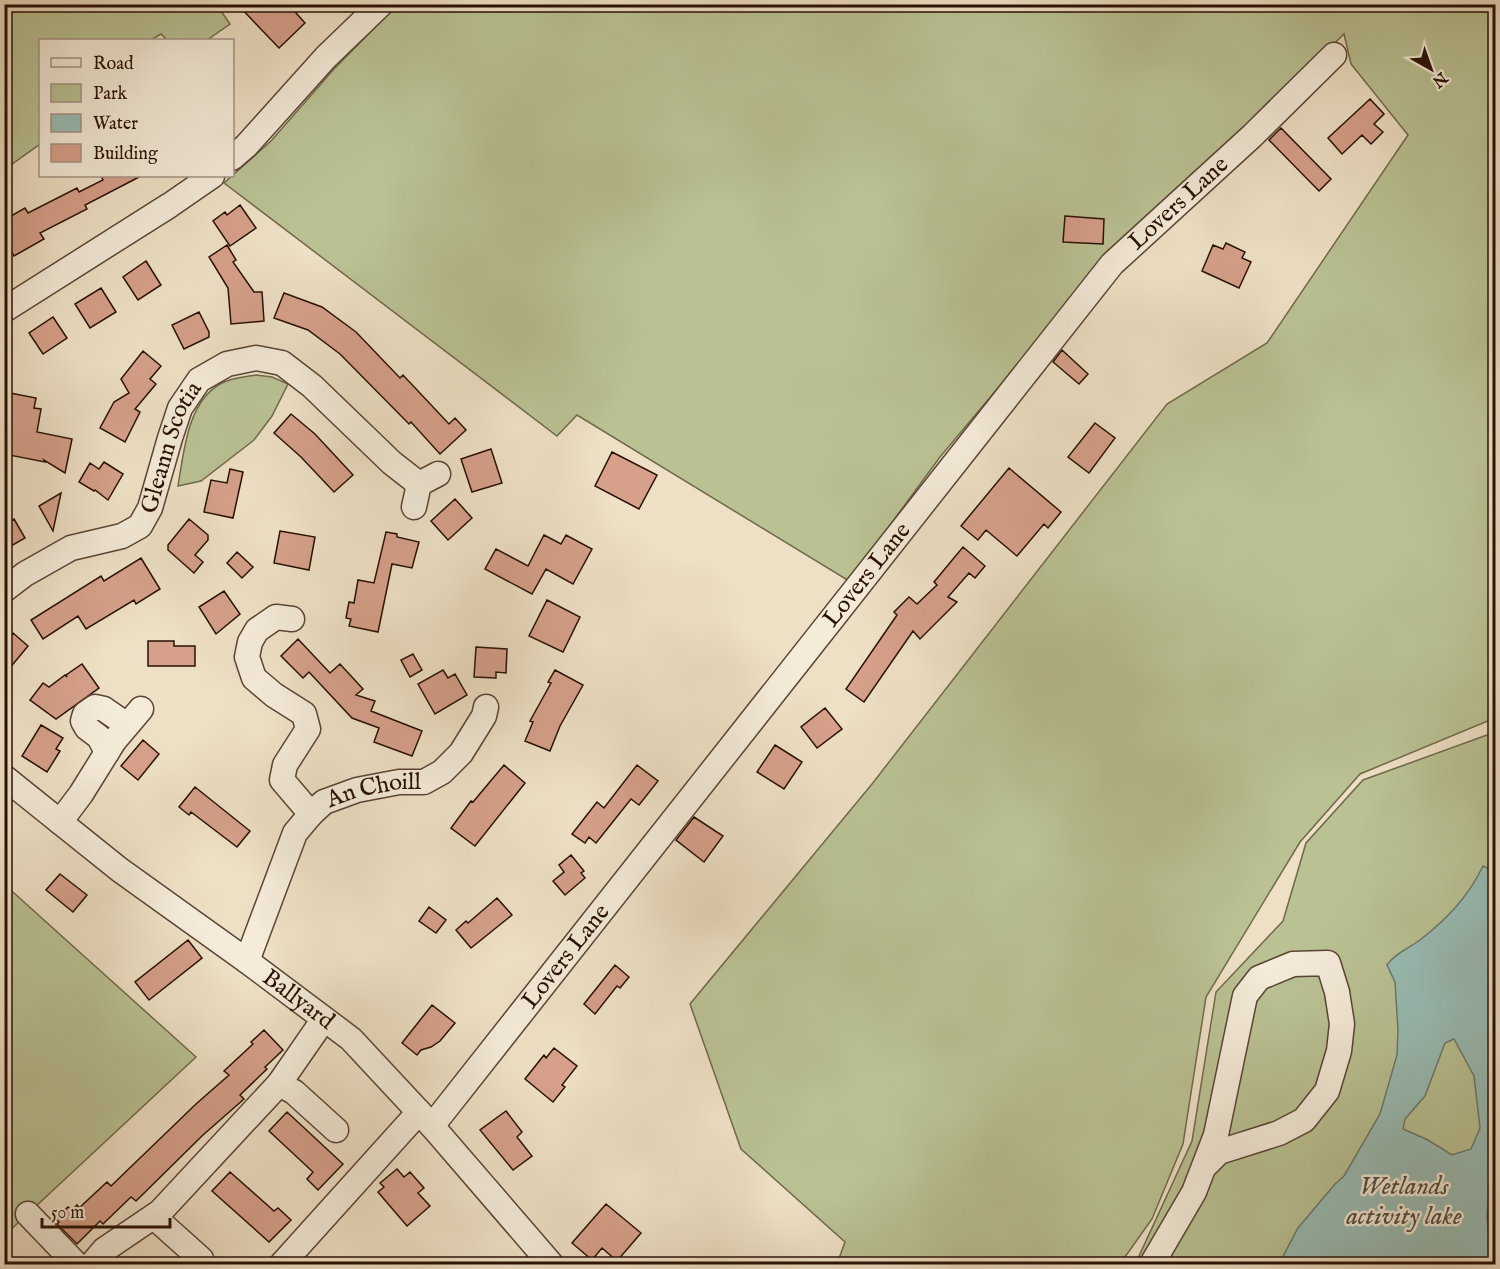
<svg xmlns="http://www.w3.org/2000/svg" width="1500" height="1269" font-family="'IM FELL English',serif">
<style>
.green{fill:#bac294;stroke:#71694c;stroke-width:1.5}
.water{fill:#99bdb5;stroke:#6c786f;stroke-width:1.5;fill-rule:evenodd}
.building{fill:#d6a08a;stroke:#281005;stroke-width:1.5}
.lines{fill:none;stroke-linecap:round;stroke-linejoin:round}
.minor-casing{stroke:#5a4435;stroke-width:27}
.minor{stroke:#f4ebd9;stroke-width:24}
.labels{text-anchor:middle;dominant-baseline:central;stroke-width:5;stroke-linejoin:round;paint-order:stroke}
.street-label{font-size:24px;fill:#281005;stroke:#f4ebd9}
.water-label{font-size:26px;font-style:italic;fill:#504d43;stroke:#f4ebd9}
</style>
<rect width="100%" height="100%" fill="#eee0c5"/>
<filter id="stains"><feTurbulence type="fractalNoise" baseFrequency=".00333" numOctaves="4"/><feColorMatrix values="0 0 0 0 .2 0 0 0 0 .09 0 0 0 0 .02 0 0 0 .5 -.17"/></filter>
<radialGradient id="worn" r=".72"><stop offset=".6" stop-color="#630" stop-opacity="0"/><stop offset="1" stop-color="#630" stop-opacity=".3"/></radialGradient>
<path class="green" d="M5,4L217,5L230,24L207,40H167L161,34L151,40H40V144L5,169Z
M397,5H1495V718L1360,774L1300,842L1206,997L1183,1144L1152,1219L1120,1264H837L845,1242L741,1149L690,1004L872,784L1167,404L1267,343L1408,135L1351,64L1344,34L1066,307L940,457L849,581L577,415L557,436L224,183L271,141L334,69Z
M256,375L272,377L288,384L272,416L254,440L201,481L178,486C184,452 187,403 220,384C230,378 244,377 256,375Z
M1495,734V1264H1132L1139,1256L1192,1141L1216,992L1283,921L1306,843L1363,780L1487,735Z
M4,884L196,1057L5,1235H4Z"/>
<path class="water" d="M1483,866L1496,872V1177C1490,1192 1485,1209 1488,1226C1490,1239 1496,1251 1495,1264H1279L1298,1228L1335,1184L1344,1176L1380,1114L1397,1055L1398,1030L1395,982L1387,965C1394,954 1409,948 1420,940C1447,919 1468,897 1483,866ZM1454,1039L1474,1076L1480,1128L1471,1149L1452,1155L1428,1140L1403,1129L1405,1119L1425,1096L1445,1043Z"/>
<path class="building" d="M237,4H288L305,23L279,48Z
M1370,99L1384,114L1374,124L1383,132L1371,144L1362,135L1342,154L1328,138Z
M1281,128L1331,179L1319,191L1269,140Z
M101,176H141L85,205L87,209L40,233L44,239L14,256L4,238V220L25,208L28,213L77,188L79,192L103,180Z
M240,205L256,228L230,246L213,221L225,212L227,215Z
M1065,216L1104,219L1103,244L1063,242Z
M1226,243L1245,252L1242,258L1251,262L1239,288L1202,271L1213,245L1223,249Z
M227,245L236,260L233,262L254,292H262L264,321L231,324L228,288L209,257Z
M146,261L161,285L138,300L123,277Z
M101,288L116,312L90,328L75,304Z
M284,293L322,307L356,332L400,378L403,375L449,424L455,418L466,430L440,454L411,422L409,424L340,354L308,330L274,318Z
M199,312L209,332V337L184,349L172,325Z
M53,317L67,338L43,354L29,333Z
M1062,350L1088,374L1079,384L1053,362Z
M143,351L161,366L150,379L156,384L135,409L140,412L125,442L100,428L114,402L129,393L121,379Z
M10,393L36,398L34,408L41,409L37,432L72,439L65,473L44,460L45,462L4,454V405L8,406Z
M291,414L315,434L353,475L334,492L301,457L274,433Z
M1095,423L1115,438L1089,473L1068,457Z
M491,449L502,483L472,492L461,459Z
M612,452L657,475L639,509L595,486Z
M104,462L123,474L108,500L95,490L94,491L79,482L90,463L99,469Z
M1009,468L1061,512L1048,528L1044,524L1017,556L986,530L978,540L961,526Z
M230,469L243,472L233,518L204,512L211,480L227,483Z
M61,493L53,531L39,506Z
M455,499L472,518L448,540L431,521Z
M14,519L25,538L4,550V525Z
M189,519L208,535V540L195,555L203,562L194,573L168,550V545Z
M280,531L315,537L309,570L274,563Z
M386,532L397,534V537L419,542L412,568L392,564L378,632L349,626L351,619L346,618L349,602L354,603L358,580L374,583Z
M544,535L561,544L566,535L592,549L573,584L546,569L532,594L485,569L496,549L528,566Z
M963,547L985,566L975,578L969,573L948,597L957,602L920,639L913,631L864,702L846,689L897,615L894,612L909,597L917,604L937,585L934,582Z
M237,552L253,567L242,578L227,563Z
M141,558L160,589L136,604L134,600L86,629L78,616L43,639L31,620L101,576L104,581Z
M224,591L240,614L216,634L199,607Z
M547,600L580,617L563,652L529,636Z
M13,633L28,646L4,675V643Z
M298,639L330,673L340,664L363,689L356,695L375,701L371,711L422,731L412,756L374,742L379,728L352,718L309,672L303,678L281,656Z
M148,641H174V646H195V666H148Z
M476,647L507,649L506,673L496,672V678L474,677Z
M413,654L422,670L410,677L401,660Z
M82,664L99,688L56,719L30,700L43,683L49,687L65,675L67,677L66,675Z
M443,670L448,678L455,674L467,695L435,714L418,684Z
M555,670L583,685L560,726L550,751L525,741L533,722L530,721L551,683L548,682Z
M825,708L842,729L817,748L801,727Z
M41,725L63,738L56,749L60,751L47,772L22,756Z
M143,740L159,754L138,780L121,766Z
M775,745L802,762L784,789L757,772Z
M504,765L525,783L475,846L451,828L471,801L473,802Z
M637,765L658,781L639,805L631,799L596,843L589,837L585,843L572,834L597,802L604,808Z
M195,787L250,831L237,847L191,812L189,815L179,807Z
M694,817L723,836L704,862L676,840Z
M571,855L584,871L581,873L585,878L565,895L553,881L564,872L559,865Z
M60,874L87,895L73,912L46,890Z
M497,898L512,915L471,948L456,930L466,921L468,923Z
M429,907L446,920L436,933L419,921Z
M188,940L202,958L149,1000L135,982Z
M615,965L629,977L620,988L617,986L595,1014L584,1004Z
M432,1005L455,1023L440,1041L431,1047L421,1050L417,1055L402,1043Z
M264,1030L283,1050L265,1067L267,1069L240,1095L244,1099L203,1135L136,1201L131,1197L103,1224L100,1221L77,1244L57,1224L59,1222L56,1219L68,1207L72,1210L77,1205L79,1208L107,1182L111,1186L196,1104L229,1075L224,1071L253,1044L251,1042Z
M554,1048L577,1066L562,1085L565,1087L553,1102L525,1079L544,1055L546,1058Z
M506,1111L522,1132L517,1137L532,1156L513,1170L480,1130Z
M287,1112L343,1164L318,1190L307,1179L313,1172L269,1131Z
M397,1169L404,1177L410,1172L424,1188L418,1193L430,1206L407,1226L378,1192L384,1187L380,1183Z
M230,1172L274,1211L278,1208L291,1220L269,1242L212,1191Z
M606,1204L641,1233L617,1261L602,1248L592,1260L572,1243Z"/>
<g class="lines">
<defs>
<g id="minor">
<path d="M232,158L246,146L326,57L381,4"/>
<path d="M4,310L170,205L212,176"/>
<path d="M414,507L419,484L438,474"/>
<path id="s1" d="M4,590L25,574L71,548L122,536L140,526L150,508L170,438L180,408L199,380L227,364L256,358L282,363L312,386L392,463L419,484"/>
<path d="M292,619L276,617L257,630L250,642L247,657L254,678L274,695L304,714L308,729L285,765L282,780L311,814"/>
<path d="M107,752L99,737L87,728L83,721L85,714L95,707L104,709L127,725"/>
<path id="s2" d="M4,777L120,870L247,961L351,1039L432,1126L551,1264"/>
<path d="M60,822L81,794L114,741L141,709"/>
<path id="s3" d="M247,961L295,833L311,814L324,802L357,790L399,782H424L442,772L461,753L484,716L486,707"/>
<path d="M279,1084L294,1092L336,1130"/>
<path id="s4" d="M432,1126L1112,264L1252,136L1334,55"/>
<path d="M28,1214L76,1264"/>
<path d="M154,1217L201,1259"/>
<path d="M92,1264L104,1250L160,1212L279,1084L324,1019"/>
<path d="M282,1264L419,1112"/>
<path d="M1152,1264L1194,1192L1216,1135L1245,996L1259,978L1293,964L1328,963L1337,992L1342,1024L1339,1051L1327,1091L1304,1120L1279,1133L1219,1152L1204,1167"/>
</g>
</defs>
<use href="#minor" class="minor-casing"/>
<use href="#minor" class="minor"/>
</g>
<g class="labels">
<g class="street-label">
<text stroke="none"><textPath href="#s4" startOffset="1188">Lovers Lane</textPath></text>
<text stroke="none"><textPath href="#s1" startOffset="237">Gleann Scotia</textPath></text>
<text stroke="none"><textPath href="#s4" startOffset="702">Lovers Lane</textPath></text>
<text stroke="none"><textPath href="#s3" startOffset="231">An Choill</textPath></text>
<text stroke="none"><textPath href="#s4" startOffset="216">Lovers Lane</textPath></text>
<text stroke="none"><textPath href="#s2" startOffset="369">Ballyard</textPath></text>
</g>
<g class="water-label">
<text x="1404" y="1186">Wetlands<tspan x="1404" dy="30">activity lake</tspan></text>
</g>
</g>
<rect width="1500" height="1269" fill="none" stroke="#eee0c5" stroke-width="24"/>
<rect x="6" y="6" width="1488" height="1257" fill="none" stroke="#281005" stroke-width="3"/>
<rect x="12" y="12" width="1476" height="1245" fill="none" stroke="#281005" stroke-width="1.5"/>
<rect x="39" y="39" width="195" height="138" fill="#f4ebd9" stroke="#a29384" stroke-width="1.5"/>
<rect x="51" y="58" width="30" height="9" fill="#f4ebd9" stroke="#a29384" stroke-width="1.5"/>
<text x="93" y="69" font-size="18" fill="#281005">Road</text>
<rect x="51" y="84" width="30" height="18" fill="#bac294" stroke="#a29384" stroke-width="1.5"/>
<text x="93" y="99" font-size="18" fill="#281005">Park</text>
<rect x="51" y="114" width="30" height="18" fill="#99bdb5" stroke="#a29384" stroke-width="1.5"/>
<text x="93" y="129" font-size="18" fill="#281005">Water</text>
<rect x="51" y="144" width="30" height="18" fill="#d6a08a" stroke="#a29384" stroke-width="1.5"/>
<text x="93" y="159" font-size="18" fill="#281005">Building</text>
<g transform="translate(1431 69) rotate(140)" stroke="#f4ebd9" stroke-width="4.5" paint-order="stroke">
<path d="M0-4.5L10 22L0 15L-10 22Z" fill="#281005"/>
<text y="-9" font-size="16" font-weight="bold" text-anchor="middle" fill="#281005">N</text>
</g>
<path d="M42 1218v9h128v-9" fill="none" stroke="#281005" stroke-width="3"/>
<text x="51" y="1218" font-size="18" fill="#281005" stroke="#f4ebd9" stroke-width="4.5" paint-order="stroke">50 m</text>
<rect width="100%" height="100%" filter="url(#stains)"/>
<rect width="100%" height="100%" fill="url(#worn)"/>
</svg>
